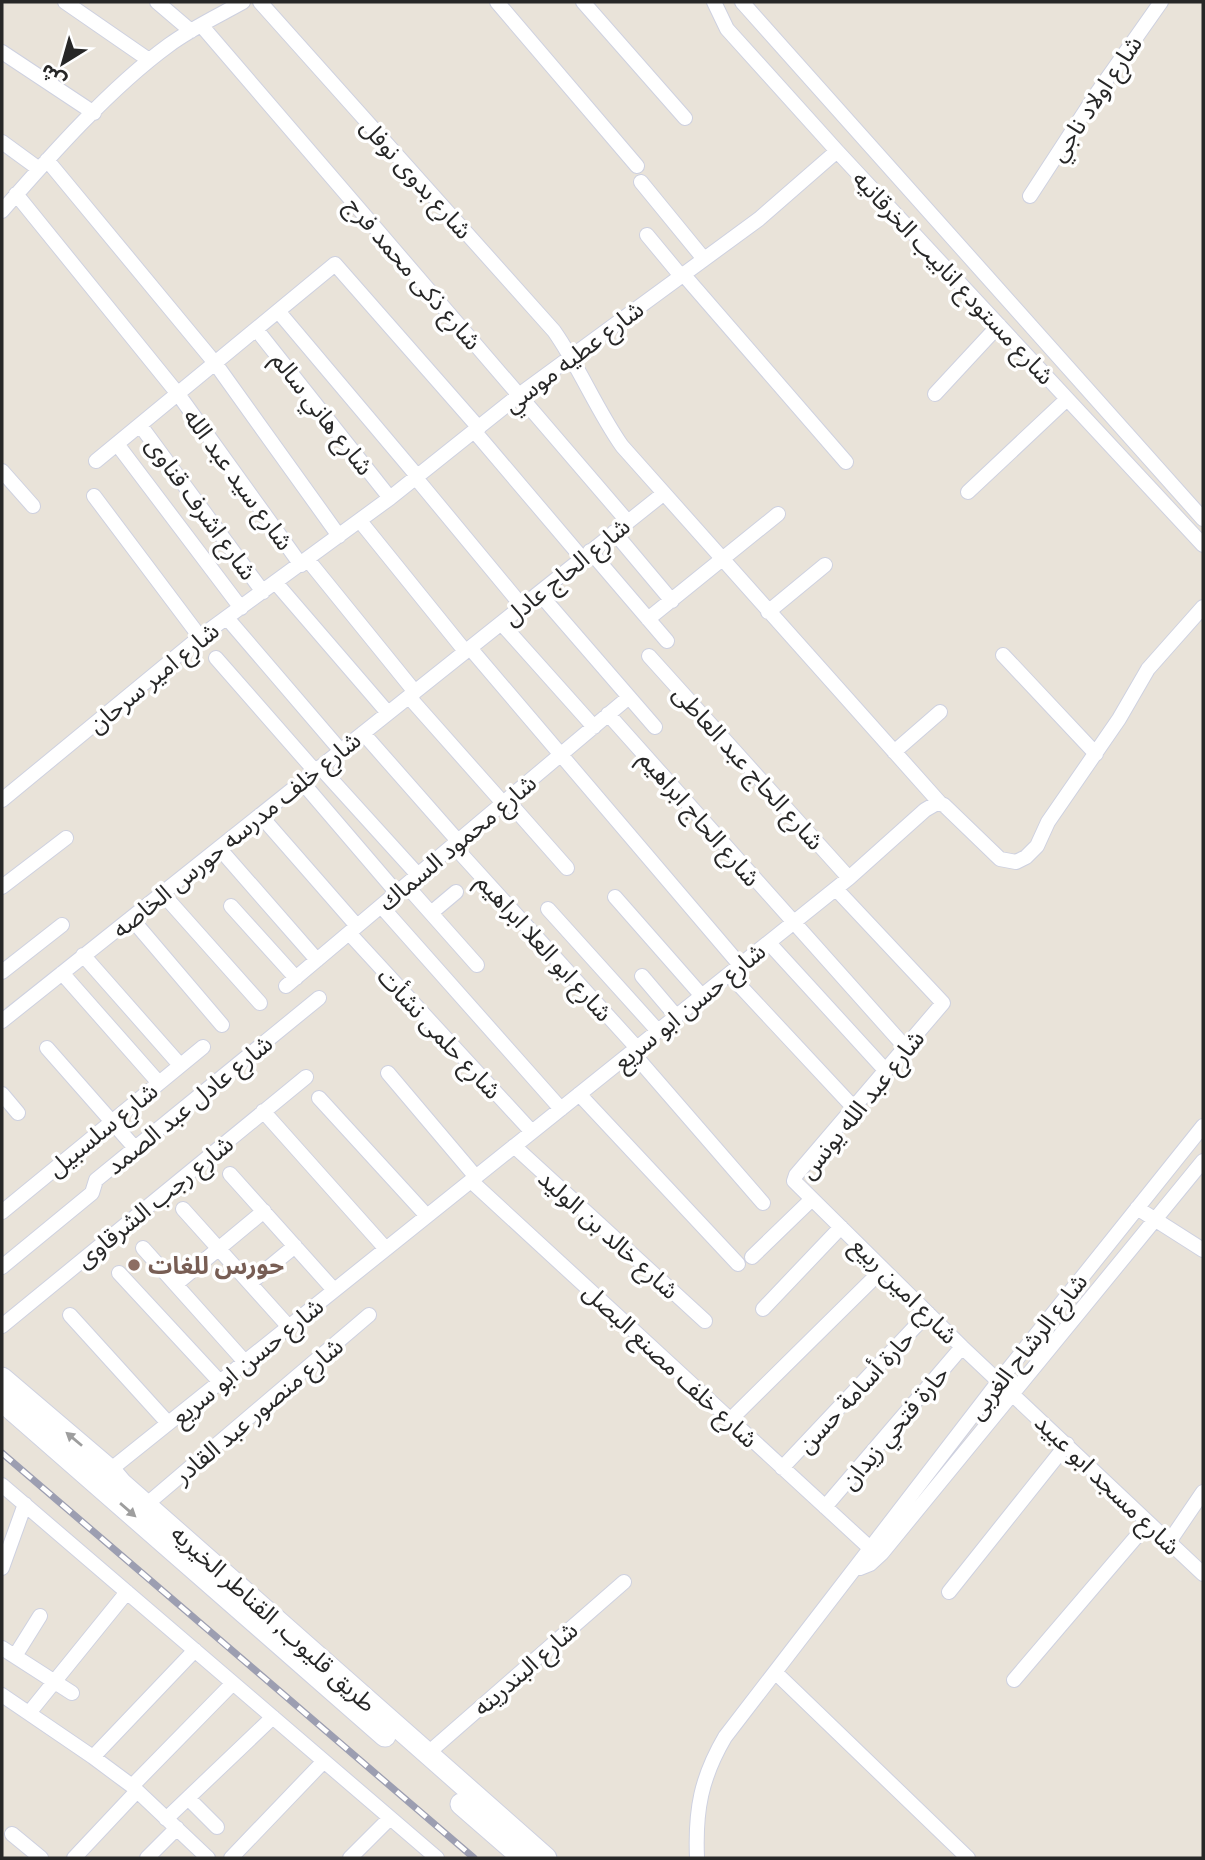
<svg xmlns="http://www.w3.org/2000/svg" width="1205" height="1860" font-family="'IBM Plex Sans','Noto Sans Arabic',sans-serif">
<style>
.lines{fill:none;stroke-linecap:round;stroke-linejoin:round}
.street-casing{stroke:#ced1e0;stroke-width:16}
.secondary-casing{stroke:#ced1e0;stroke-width:23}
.street{stroke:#fff;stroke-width:14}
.secondary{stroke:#fff;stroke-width:21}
.rail-casing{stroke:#9c9eb1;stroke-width:7}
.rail{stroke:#fff;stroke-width:4.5;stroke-dasharray:13;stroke-linecap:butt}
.oneway{fill:#9e9e9e}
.education-dot{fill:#8d6e63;stroke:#fff;stroke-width:2.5}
.labels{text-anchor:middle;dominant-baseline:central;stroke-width:7;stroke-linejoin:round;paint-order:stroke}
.street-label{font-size:24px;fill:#272727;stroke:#fff}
.education-label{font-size:24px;font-weight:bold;fill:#785e54;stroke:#fff;text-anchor:start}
</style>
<rect width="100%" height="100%" fill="#e9e3d9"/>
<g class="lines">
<defs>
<path id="street" d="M65,2L149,60
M157,2L191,31
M260,2L554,331C580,368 596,409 622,446L940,803
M497,2L637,166
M583,2L685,118
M714,2L727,29L837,151L1203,545
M742,2L1203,519
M201,25L628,522
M2,52L94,113
M2,142L39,169
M47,160L215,363L339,536
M641,182L704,259
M16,194L178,394L301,565
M1030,196L1097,93L1161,2
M2,211C50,156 110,88 169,45C192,28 218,16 243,2
M647,235L681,276
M683,274L846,462
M278,311L418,477
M256,329L390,498
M935,394L999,325
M140,425L263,592
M475,432L582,558
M117,444L241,608
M96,461L335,264L479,428
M2,471L33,506
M416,478L522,606
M968,492L1067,399
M94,496L200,637
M360,521L465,651
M614,532L672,601
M590,551L667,641
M308,560L415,692
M276,583L388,713
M539,593L655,727
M768,612L825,565
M227,618L341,751
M648,619L778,514
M501,623L594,727
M470,648L740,965
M1003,655L1096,754
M649,656L849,878
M216,658L315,771
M409,697L503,803
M608,714L906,1048
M363,733L458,841
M894,752L940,712
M320,767L418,875
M302,782L397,893
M2,800L200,637L390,498L519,395L759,219L837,151
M507,800L567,868
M260,815L357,926
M453,845L637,1048
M219,848L317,960
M406,885L477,965
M2,887L66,838
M836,889L943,1003L796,1175L794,1181L962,1347L1203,1574
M162,893L260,1003
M615,897L702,996
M231,906L296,978
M381,906L561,1109
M548,909L658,1031
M431,913L456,892
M131,918L222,1025
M349,933L532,1132
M769,943L886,1071
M83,955L180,1065
M2,972L62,925
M62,973L159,1083
M729,974L854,1108
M642,976L676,1016
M286,986L629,697
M2,1021L663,494
M47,1048L135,1148
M632,1052L763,1203
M388,1073L476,1177
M2,1094L18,1113
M579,1094L738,1264
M319,1098L427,1216
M263,1111L386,1249
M514,1146L705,1321
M230,1174L334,1290
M471,1181L871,1549
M1137,1208L1203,1250
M183,1209L289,1327
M2,1212L203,1047
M143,1248L245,1362
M752,1257L812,1199
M2,1267L92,1193L96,1180L319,998
M119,1273L220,1382
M250,1283L295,1246
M176,1284L264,1211
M763,1309L841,1227
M70,1315L168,1423
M2,1326L306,1077
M730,1420L883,1269
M782,1468L928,1313
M110,1470L849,878L925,810L937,803L944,805L1000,859L1016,862L1026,857L1037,846L1048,822L1119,719L1148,669L1203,607
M2,1485L437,1858
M147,1504L369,1315
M825,1507L962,1347
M1169,1542L1203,1492
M2,1568L25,1504
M860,1568L870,1564L882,1553L1203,1161
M949,1592L1067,1444
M2,1648L72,1693
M15,1656L40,1616
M775,1672L968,1858
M1014,1680L1148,1523
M2,1695L93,1757L132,1786L208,1858
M29,1713L127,1592
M427,1754L624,1582
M93,1757L195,1650
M132,1786L233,1683
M188,1798L217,1827
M166,1819L273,1717
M12,1834L41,1858
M74,1858L137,1791
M147,1858L177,1828
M231,1858L324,1761
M350,1858L390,1818
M697,1858C695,1810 701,1778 725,1737L999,1381L1203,1126"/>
<path id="secondary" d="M2,1378L110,1470L121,1483L546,1858
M2,1401L385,1736
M461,1804L523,1858"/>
</defs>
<use href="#street" class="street-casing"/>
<use href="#secondary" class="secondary-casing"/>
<use href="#street" class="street"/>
<use href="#secondary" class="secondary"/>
<defs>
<path id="rail" d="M2,1453L474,1858"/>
</defs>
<use href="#rail" class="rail-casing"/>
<use href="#rail" class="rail"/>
</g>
<defs><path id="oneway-solid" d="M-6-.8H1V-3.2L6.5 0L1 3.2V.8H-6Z" transform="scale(1.75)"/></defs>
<g class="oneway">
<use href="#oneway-solid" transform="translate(74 1439) rotate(-140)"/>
<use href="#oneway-solid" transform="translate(128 1510) rotate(41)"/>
</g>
<circle class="education-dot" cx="134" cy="1265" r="7"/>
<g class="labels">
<g class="street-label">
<text transform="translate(1095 98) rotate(-56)">شارع اولاد ناجي</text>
<text transform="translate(417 178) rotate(48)">شارع بدوى نوفل</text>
<text transform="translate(414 273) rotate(49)">شارع ذكى محمد فرج</text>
<text transform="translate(954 277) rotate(47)">شارع مستودع انابيب الخرقانيه</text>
<text transform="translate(573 356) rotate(-37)">شارع عطيه موسي</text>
<text transform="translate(323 413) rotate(52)">شارع هاني سالم</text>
<text transform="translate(239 479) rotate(54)">شارع سيد عبد الله</text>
<text transform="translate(202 508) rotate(54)">شارع اشرف قناوى</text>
<text transform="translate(566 571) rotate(-39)">شارع الحاج عادل</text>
<text transform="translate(153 677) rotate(-39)">شارع امير سرحان</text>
<text transform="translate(749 767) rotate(48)">شارع الحاج عبد العاطى</text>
<text transform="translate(700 818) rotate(49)">شارع الحاج ابراهيم</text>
<text transform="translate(236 834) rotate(-39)">شارع خلف مدرسه حورس الخاصه</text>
<text transform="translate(457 842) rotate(-40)">شارع محمود السماك</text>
<text transform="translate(545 947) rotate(48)">شارع ابو العلا ابراهيم</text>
<text transform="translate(689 1006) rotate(-39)">شارع حسن ابو سريع</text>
<text transform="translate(440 1033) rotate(47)">شارع حلمى نشأت</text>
<text transform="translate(189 1104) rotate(-39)">شارع عادل عبد الصمد</text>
<text transform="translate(861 1104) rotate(-51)">شارع عبد الله يونس</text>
<text transform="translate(102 1129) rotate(-39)">شارع سلسبيل</text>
<text transform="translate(154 1201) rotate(-39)">شارع رجب الشرقاوى</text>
<text transform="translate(609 1234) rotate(42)">شارع خالد بن الوليد</text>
<text transform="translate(905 1290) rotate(45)">شارع امين ربيع</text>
<text transform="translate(1027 1346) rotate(-52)">شارع الرشاح الغربى</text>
<text transform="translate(247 1361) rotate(-39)">شارع حسن ابو سريع</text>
<text transform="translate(671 1365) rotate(43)">شارع خلف مصنع البصل</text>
<text transform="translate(855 1391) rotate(-47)">حارة أسامة حسن</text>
<text transform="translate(258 1410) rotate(-40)">شارع منصور عبد القادر</text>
<text transform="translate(894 1427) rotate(-50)">حارة فتحي زيدان</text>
<text transform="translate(1108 1484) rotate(44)">شارع مسجد ابو عبيد</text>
<text transform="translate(274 1618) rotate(42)">طريق قليوب, القناطر الخيريه</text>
<text transform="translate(525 1668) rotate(-41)">شارع البندرينه</text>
</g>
<g class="education-label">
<text x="148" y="1265">حورس للغات</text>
</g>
</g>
<rect width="1205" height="1860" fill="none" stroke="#272727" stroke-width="7"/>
<g transform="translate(63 63) rotate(217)" stroke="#ffffff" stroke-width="5" paint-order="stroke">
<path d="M0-5L12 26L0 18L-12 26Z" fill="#272727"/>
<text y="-10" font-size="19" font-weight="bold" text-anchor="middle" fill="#272727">ش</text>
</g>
</svg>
